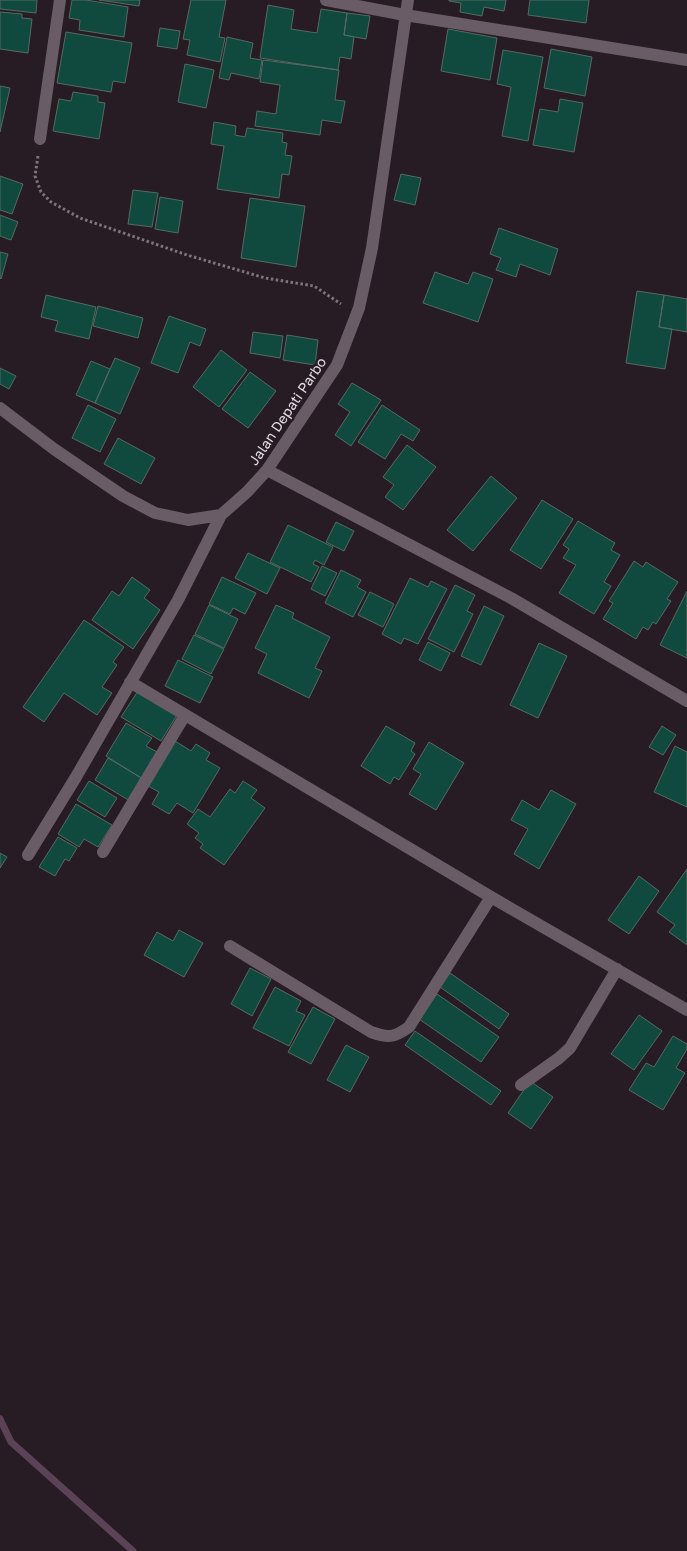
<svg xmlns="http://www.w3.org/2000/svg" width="687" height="1551" font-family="'Golos Text',sans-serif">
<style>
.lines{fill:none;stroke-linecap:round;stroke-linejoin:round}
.stream{stroke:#5b4256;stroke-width:7}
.building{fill:#104a3e;stroke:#566963}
.path{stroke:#7e747b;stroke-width:3;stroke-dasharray:2.5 2.5;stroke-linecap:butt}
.minor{stroke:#6a5c67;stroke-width:12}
.labels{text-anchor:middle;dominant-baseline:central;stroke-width:5;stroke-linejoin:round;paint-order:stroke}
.street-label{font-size:14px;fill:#e4dce2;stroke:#271c24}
</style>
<rect width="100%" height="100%" fill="#271c24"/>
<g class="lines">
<path class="stream" d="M0,1419L11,1442L133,1551"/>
</g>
<path class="building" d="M0,0H37L36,13L0,9Z
M72,0H86L128,7L124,37L79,30L80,20L69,18Z
M99,0H140L139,6Z
M191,0H226L219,37L225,38L220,62L187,55L190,40L183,39Z
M449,0H506L504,11L484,7L482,16L460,12L461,3L449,1Z
M530,0H589L586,23L528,15Z
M268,5L294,10L291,29L317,33L321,9L347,13L344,35L354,37L351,59L340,57L338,70L260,58Z
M0,12L22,14V18L32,19L28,53L0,49Z
M347,13L370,16L366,39L344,35Z
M160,28L180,31L177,49L157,46Z
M448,29L497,38L490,80L441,71Z
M66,32L132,43L125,83L113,81L111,92L57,83Z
M227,37L253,43L250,58L262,60L259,79L231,73L229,80L219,78Z
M551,49L592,57L585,96L544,88Z
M503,50L543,57L528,141L502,136L511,87L497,84Z
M263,60L339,70L335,100L345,101L341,123L322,120L320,135L255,126L257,111L276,114L280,85L260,82Z
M185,64L214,70L206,108L178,102Z
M0,86L10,88L0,132Z
M73,92L98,96V102L105,103L99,139L53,131L59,99L71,101Z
M560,99L583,103L574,152L533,145L540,109L558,112Z
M214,122L236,126L235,135L245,137L247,128L283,133L282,142L287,143L285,155L292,156L289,175L282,174L279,198L217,189L224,146L211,144Z
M401,174L421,178L415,205L394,200Z
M0,176L23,184L12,214L0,210Z
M133,190L158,193L152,227L128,224Z
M160,197L183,201L178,233L155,229Z
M250,198L305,206L296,267L241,258Z
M0,215L18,222L11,240L0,236Z
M499,228L558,249L550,275L520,264L516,277L496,270L501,258L490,254Z
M0,252L8,254L1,279L0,278Z
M435,272L468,284L473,272L493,279L478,322L423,303Z
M637,291L664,295L659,327L672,329L665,369L626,363Z
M46,295L96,307L89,339L55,331L58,321L41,317Z
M664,295L687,299V332L659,327Z
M98,306L143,318L138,338L93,326Z
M169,316L206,329L200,346L190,342L178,373L151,363Z
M253,332L283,336L280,358L250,353Z
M287,335L318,340L315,365L283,360Z
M221,350L247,370L219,407L193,387Z
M115,358L140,368L120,414L95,403Z
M91,361L110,369L95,403L76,395Z
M0,368L16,376L9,389L0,384Z
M250,372L276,391L248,428L222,409Z
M352,383L381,400L351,446L335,435L350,412L338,404Z
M88,405L116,419L100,452L72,438Z
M382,405L420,430L413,441L401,434L385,459L358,442Z
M118,438L155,458L141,484L104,464Z
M407,445L436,467L403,510L385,497L394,485L383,477Z
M491,476L517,498L473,551L447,530Z
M542,500L573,519L541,569L510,550Z
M578,521L615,543L611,550L620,555L604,582L611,586L594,614L559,593L576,565L563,558L569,549L563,545Z
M336,522L354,531L344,551L326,542Z
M288,525L333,547L324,565L315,560L313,564L319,567L311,582L270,562Z
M248,553L280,568L267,594L235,578Z
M634,561L643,567L646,562L678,582L667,599L671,601L656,624L653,622L648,630L643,627L636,639L603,619L613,603L609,601Z
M322,566L337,573L325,596L311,589Z
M341,570L361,580L357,587L366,592L353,617L325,603Z
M132,577L150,590L144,598L160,610L133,649L92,620L112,591L119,596Z
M222,577L256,593L245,614L233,608L230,614L209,604Z
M410,578L428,587L431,581L447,589L418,644L404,638L401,644L382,634Z
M455,585L475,595L467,611L473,614L454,652L428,639Z
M687,591V658L660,645Z
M370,592L394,604L383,627L358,615Z
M209,605L238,619L224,648L195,634Z
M276,605L294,613L292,618L330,637L315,668L322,671L309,698L258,673L267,654L255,648Z
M484,606L504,616L481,665L461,656Z
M84,620L124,647L113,662L117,665L102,687L112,693L97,715L64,693L44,722L23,707Z
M194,635L224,649L211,674L182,659Z
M428,642L450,653L441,671L419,660Z
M539,643L567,656L538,718L510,705Z
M178,660L213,677L200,703L165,686Z
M138,691L177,715L161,741L121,717Z
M126,723L152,738L146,746L159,753L143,779L106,756Z
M386,726L415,743L411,751L415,754L399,780L394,777L390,784L361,766Z
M662,726L676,735L663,755L649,747Z
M175,741L191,751L196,744L210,753L206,760L220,768L193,813L177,803L169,814L152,804L159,792L148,786Z
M429,742L464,763L436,810L409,794L421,774L413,769Z
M675,746L687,752V807L654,792Z
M108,758L143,779L130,801L95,780Z
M89,781L117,798L105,817L77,800Z
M243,781L257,790L251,798L265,808L224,865L200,848L203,844L195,838L199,833L187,824L198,809L210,817L230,789L235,793Z
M551,790L576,804L539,869L514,854L528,829L511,820L522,800L539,810Z
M76,804L112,825L98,847L84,839L79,847L58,834Z
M58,837L77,848L69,861L65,859L55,876L39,867Z
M0,853L7,857L0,868Z
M687,869V945L669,932L675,925L657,912Z
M639,876L659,891L629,934L608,920Z
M179,930L203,943L184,977L144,955L157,932L173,941Z
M250,968L271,979L252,1016L231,1004Z
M450,973L509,1014L499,1029L440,987Z
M275,987L301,1001L296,1011L305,1015L289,1046L253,1028Z
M437,994L499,1037L481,1062L419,1019Z
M313,1007L335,1019L311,1064L288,1052Z
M639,1015L662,1031L634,1070L611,1054Z
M415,1031L501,1091L491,1105L405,1045Z
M673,1036L687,1044V1049L676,1068L685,1073L663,1110L629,1090L646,1063L654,1067Z
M346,1045L369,1057L350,1092L327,1080Z
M530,1081L553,1097L531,1129L508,1113Z"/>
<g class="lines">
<path class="path" d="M38,156L35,176L41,192L51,202L80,218L187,255L265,278L314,286L341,304"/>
<path class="minor" d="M326,0L405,15L687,60
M40,139L60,0
M0,408L54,449L123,496L155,513L188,520L221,515L247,492L267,470L337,365L359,308L372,248L408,0
M267,470L511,598L687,701
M130,682L491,897L687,1010
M103,852L185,715
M28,855L76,777L178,600L221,515
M230,946L371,1032C388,1038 394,1038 409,1027L491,897
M521,1085L559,1058L570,1048L617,969"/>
</g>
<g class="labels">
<g class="street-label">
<text transform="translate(287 411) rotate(-56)">Jalan Depati Parbo</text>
</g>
</g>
</svg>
